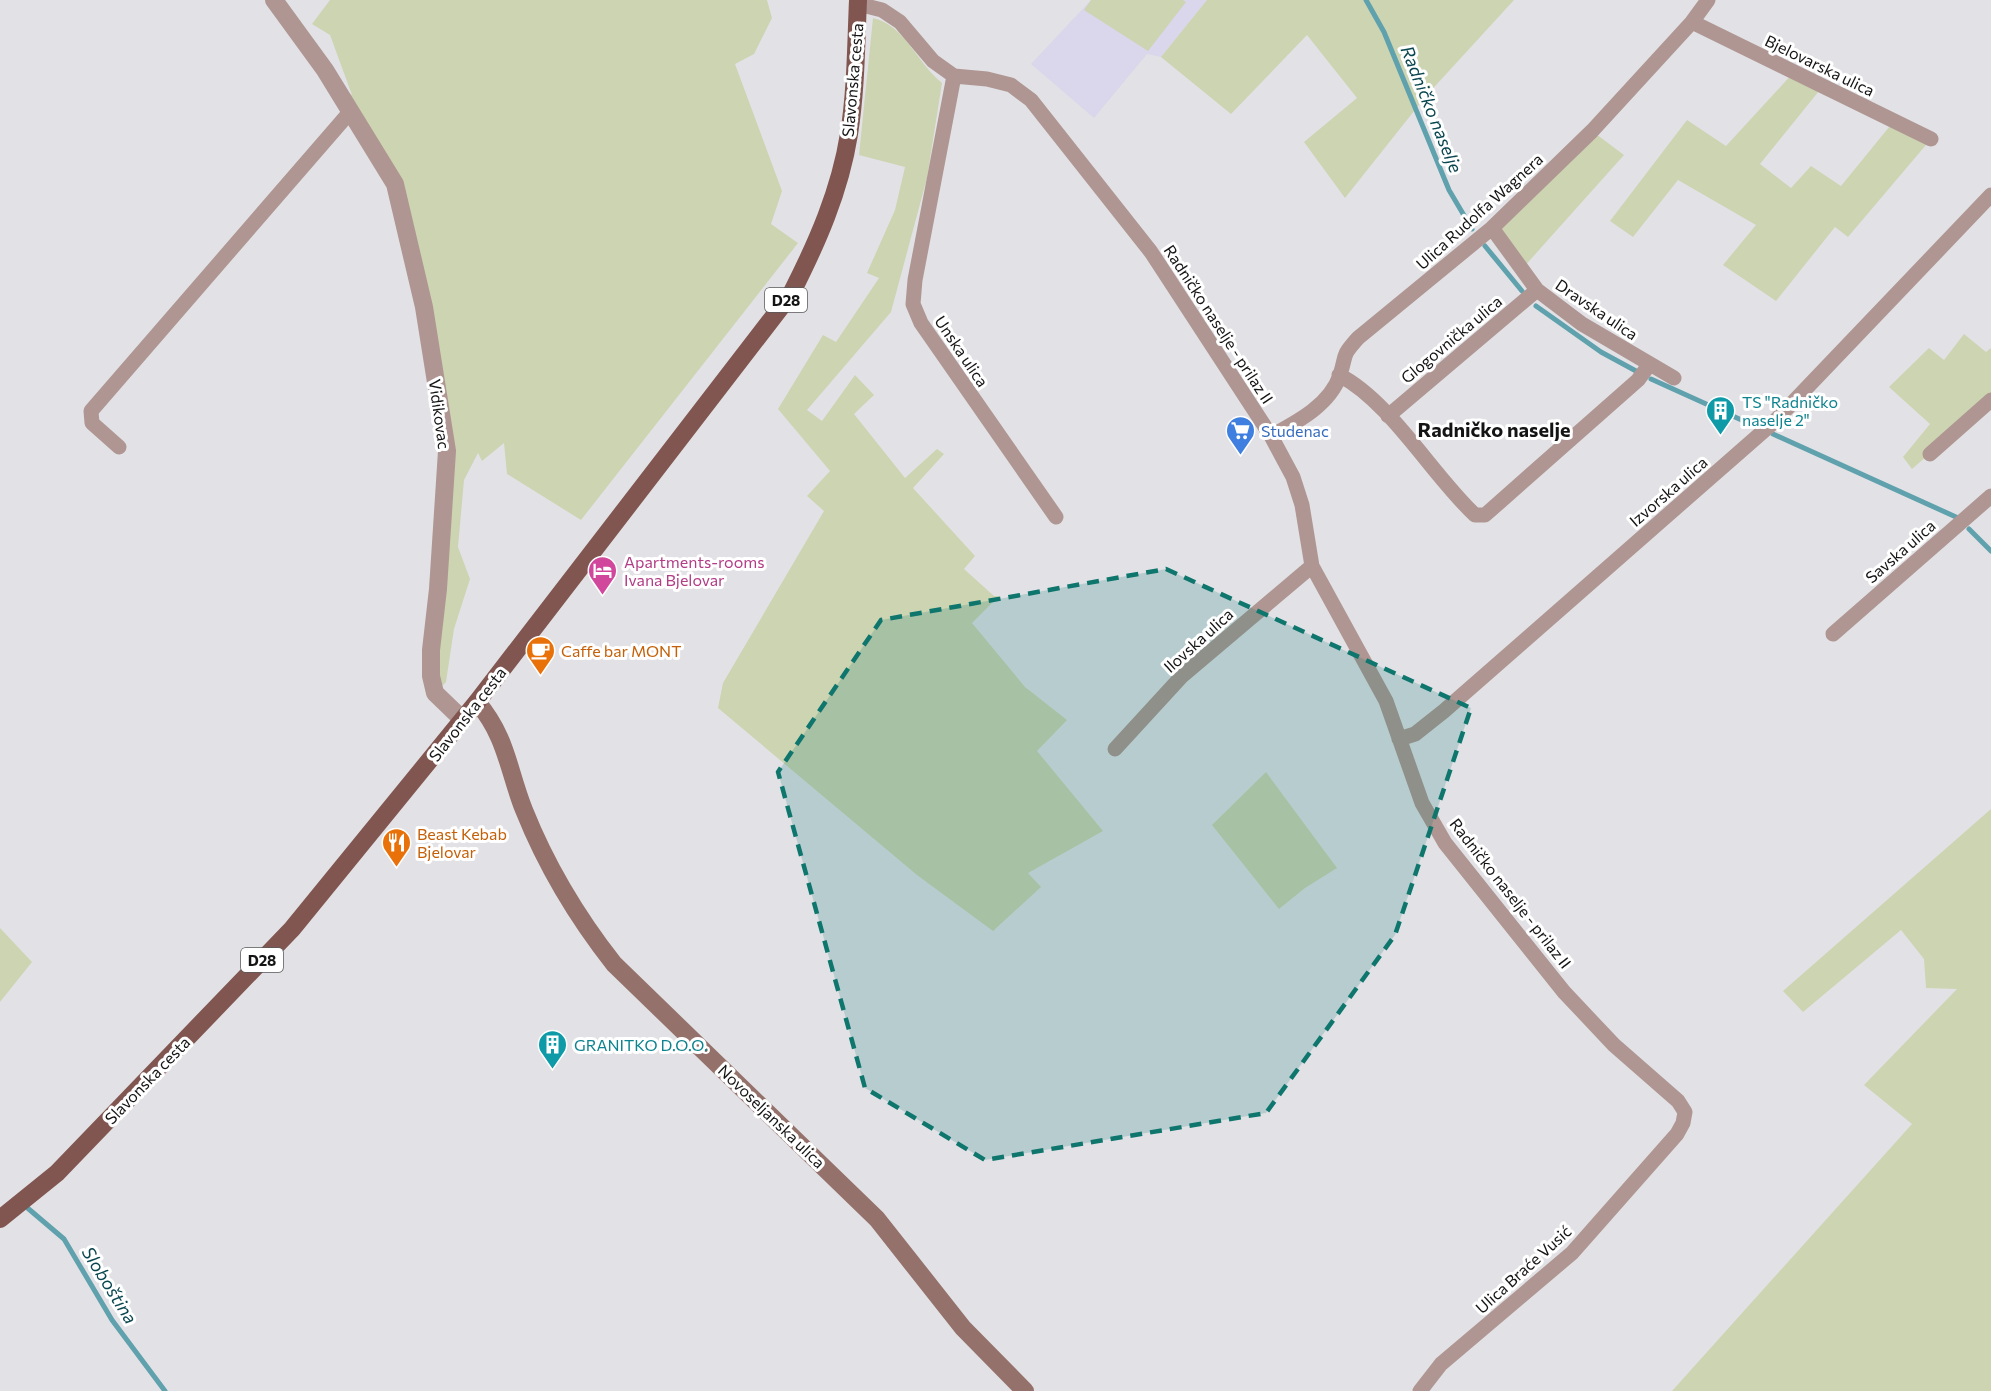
<svg xmlns="http://www.w3.org/2000/svg" width="1991" height="1391" font-family="Commissioner,sans-serif">
<style>
.education{fill:#dad6eb}
.green{fill:#cdd4b2}
.lines{fill:none;stroke-linecap:round;stroke-linejoin:round}
.stream{stroke:#5fa1ac;stroke-width:5}
.minor{stroke:#af9692;stroke-width:15}
.tertiary{stroke:#af9692;stroke-width:18}
.secondary{stroke:#95716b;stroke-width:18}
.primary{stroke:#815650;stroke-width:18}
.marked{fill:#0f766e;fill-opacity:0.2;stroke:#0f766e;stroke-width:4.5;stroke-dasharray:12 8;stroke-linejoin:round}
.labels{text-anchor:middle;dominant-baseline:central;stroke-width:6;stroke-linejoin:round;paint-order:stroke}
.shield{fill:#fff;stroke:#5a5a5b;stroke-width:1.5}
.shield-label{font-size:15px;font-weight:bold;fill:#141415}
.street-label{font-size:16px;fill:#141415;stroke:#fff}
.culture-label{font-size:16px;fill:#0d838f;stroke:#fff;text-anchor:start}
.shop-label{font-size:16px;fill:#366cbe;stroke:#fff;text-anchor:start}
.hotel-label{font-size:16px;fill:#b23c85;stroke:#fff;text-anchor:start}
.food-label{font-size:16px;fill:#c56008;stroke:#fff;text-anchor:start}
.water-label{font-size:18px;font-style:italic;fill:#09464f;stroke:#fff}
.quarter-label{font-size:20px;font-weight:bold;fill:#141415;stroke:#fff}
</style>
<rect width="100%" height="100%" fill="#e2e2e6"/>
<path class="education" d="M1091,0H1207L1161,57L1147,54L1094,118L1031,64Z"/>
<path class="green" d="M330,0H767L772,18L754,54L735,64L782,191L771,224L798,243L581,520L507,474L504,443L482,461L478,453L464,480L458,547L470,579L454,629L446,682L435,693L447,451L395,184L331,81L352,95L330,35L312,24Z
M1091,0H1183L1186,2L1148,51L1084,10Z
M1207,0H1514L1426,96L1345,198L1304,142L1357,98L1307,35L1231,114L1161,57Z
M873,18C905,25 917,63 942,83L927,178L891,312L807,410L822,421L855,375L874,395L854,414L905,478L937,449L944,454L913,488L975,556L964,569L994,596H999L972,623L1025,687L1067,720L1037,751L1103,831L1028,873L1041,887L993,931L917,875L718,708L723,683L824,511L807,496L830,471L778,409L823,335L836,342L879,278L867,273L895,210L905,167L859,155Z
M1794,72L1823,86L1760,164L1791,188L1811,166L1841,186L1894,121L1931,139L1848,237L1835,227L1776,301L1723,265L1756,225L1678,180L1633,237L1610,221L1687,120L1726,146Z
M1592,131L1624,155L1522,269L1492,228Z
M1964,334L1986,352L1991,348V400L1912,469L1903,457L1930,424L1889,387L1929,348L1944,360Z
M1266,772L1337,868L1305,888L1279,909L1212,825Z
M1991,809V1391H1672L1912,1124L1864,1085L1957,989L1926,988L1924,959L1901,930L1803,1012L1783,991Z
M0,928L32,962L0,1002Z"/>
<g class="lines">
<path class="stream" d="M1366,0L1384,32L1449,190L1472,229
M1485,246L1522,291
M1536,306L1601,352L1636,371
M1651,379L1757,427
M1773,434L1956,517
M1969,529L1991,551
M24,1205L64,1239L112,1320L165,1391"/>
<path class="minor" d="M858,4L882,10L900,22L933,61L954,76L987,79L1011,85L1031,100L1151,252L1271,436L1293,477L1302,505L1312,566L1386,701L1422,803L1445,843L1564,992L1614,1045L1678,1101L1685,1112L1683,1123L1677,1134L1572,1253L1441,1364L1420,1391
M1692,22L1931,139
M954,76L915,280L913,304L921,323L1056,517
M1492,228L1537,290L1582,324L1674,378
M1339,375C1390,401 1432,475 1475,515H1485L1638,380L1649,365
M1388,416L1537,290
M1271,436C1297,422 1330,405 1340,375C1347,353 1341,357 1358,338L1492,228L1592,131L1692,22L1708,0
M119,447L92,423L91,411L350,112
M1930,454L1991,400
M1833,634L1991,496
M1399,739L1415,734L1444,711L1775,421L1991,195
M1115,749L1182,676L1312,566"/>
<path class="tertiary" d="M274,0L325,70L395,184L424,307L447,451L438,589L431,650V676L435,693L463,720"/>
<path class="secondary" d="M477,702C507,737 508,770 524,810C546,865 577,917 614,964L877,1219L963,1328L1025,1391"/>
<path class="primary" d="M0,1219L57,1173L292,929L477,702L791,294C817,243 840,191 849,134C856,90 856,45 858,0"/>
</g>
<path class="marked" d="M1166,569L1471,708L1395,935L1266,1113L985,1160L865,1088L778,772L881,620Z"/>
<defs>
<symbol id="building-pin" viewBox="-11 -11 22 30"><path d="M0 17L-7.5 6A9.5 9.5 0 1 1 7.5 6Z" fill="#0f9aa8" stroke="#fff"/><path d="M-4-6H4V6H1V3H-1V6H-4ZM-2.5-4.3h1.7v1.8h-1.7ZM.8-4.3h1.7v1.8H.8ZM-2.5-1h1.7V.8h-1.7ZM.8-1h1.7V.8H.8Z" fill="#fff"/></symbol>
<symbol id="supermarket-pin" viewBox="-11 -11 22 30"><path d="M0 17L-7.5 6A9.5 9.5 0 1 1 7.5 6Z" fill="#3f7fe0" stroke="#fff"/><path d="M-6-5.5h2.5l.6 2H6L4.5 2H-2.5L-4.4-4H-6ZM-1.5 3.2a1.3 1.3 0 1 0 .1 0ZM3 3.2a1.3 1.3 0 1 0 .1 0Z" fill="#fff"/></symbol>
<symbol id="hotel-pin" viewBox="-11 -11 22 30"><path d="M0 17L-7.5 6A9.5 9.5 0 1 1 7.5 6Z" fill="#d1479c" stroke="#fff"/><path d="M-6-4.5h1.5V1H6V5H4.5V3h-9V5H-6ZM-4 0a1.8 1.8 0 1 1 3.6 0ZM.5 0V-2.5h3Q6-2.5 6 0Z" fill="#fff"/></symbol>
<symbol id="cafe-pin" viewBox="-11 -11 22 30"><path d="M0 17L-7.5 6A9.5 9.5 0 1 1 7.5 6Z" fill="#e8710a" stroke="#fff"/><path d="M-5.5-4.5H6V0H3Q3 3.5 0 3.5H-2.5Q-5.5 3.5-5.5 0ZM3-3.2v2h1.7v-2ZM-6 4.5H4V6H-6Z" fill="#fff"/></symbol>
<symbol id="restaurant-pin" viewBox="-11 -11 22 30"><path d="M0 17L-7.5 6A9.5 9.5 0 1 1 7.5 6Z" fill="#e8710a" stroke="#fff"/><path d="M-5-6h1v4h1v-4h1v4h1v-4h1v5L-1.5 .5V6h-2V.5L-5-1ZM5-6V6H3V1.5H1.5Q1.5-4 5-6Z" fill="#fff"/></symbol>
</defs>
<g fill-rule="evenodd">
<use href="#building-pin" x="1704" y="394" width="33" height="45"/>
<use href="#supermarket-pin" x="1224" y="414" width="33" height="45"/>
<use href="#hotel-pin" x="586" y="554" width="33" height="45"/>
<use href="#cafe-pin" x="524" y="634" width="33" height="45"/>
<use href="#restaurant-pin" x="380" y="826" width="33" height="45"/>
<use href="#building-pin" x="536" y="1028" width="33" height="45"/>
</g>
<g class="labels">
<g class="shield">
<rect x="765" y="288" width="42" height="24" rx="4.5"/>
<rect x="241" y="948" width="42" height="24" rx="4.5"/>
</g>
<g class="shield-label">
<text x="786" y="300">D28</text>
<text x="262" y="960">D28</text>
</g>
<g class="street-label">
<text transform="translate(1820 65) rotate(26)">Bjelovarska ulica</text>
<text transform="translate(852 80) rotate(-85)">Slavonska cesta</text>
<text transform="translate(1479 211) rotate(-42)">Ulica Rudolfa Wagnera</text>
<text transform="translate(1597 309) rotate(34)">Dravska ulica</text>
<text transform="translate(1219 324) rotate(57)">Radničko naselje - prilaz II</text>
<text transform="translate(1451 339) rotate(-40)">Glogovnička ulica</text>
<text transform="translate(962 351) rotate(56)">Unska ulica</text>
<text transform="translate(440 414) rotate(82)">Vidikovac</text>
<text transform="translate(1668 491) rotate(-41)">Izvorska ulica</text>
<text transform="translate(1900 551) rotate(-41)">Savska ulica</text>
<text transform="translate(1198 640) rotate(-42)">Ilovska ulica</text>
<text transform="translate(467 714) rotate(-52)">Slavonska cesta</text>
<text transform="translate(1511 893) rotate(52)">Radničko naselje - prilaz II</text>
<text transform="translate(147 1080) rotate(-46)">Slavonska cesta</text>
<text transform="translate(772 1116) rotate(44)">Novoseljanska ulica</text>
<text transform="translate(1523 1269) rotate(-42)">Ulica Braće Vusić</text>
</g>
<g class="culture-label">
<text x="1742" y="401">TS "Radničko<tspan x="1742" dy="18">naselje 2"</tspan></text>
<text x="574" y="1044">GRANITKO D.O.O.</text>
</g>
<g class="shop-label">
<text x="1261" y="430">Studenac</text>
</g>
<g class="hotel-label">
<text x="624" y="561">Apartments-rooms<tspan x="624" dy="18">Ivana Bjelovar</tspan></text>
</g>
<g class="food-label">
<text x="561" y="650">Caffe bar MONT</text>
<text x="417" y="833">Beast Kebab<tspan x="417" dy="18">Bjelovar</tspan></text>
</g>
<g class="water-label">
<text transform="translate(1432 109) rotate(68)">Radničko naselje</text>
<text transform="translate(110 1285) rotate(58)">Sloboština</text>
</g>
<g class="quarter-label">
<text x="1494" y="429">Radničko naselje</text>
</g>
</g>
</svg>
